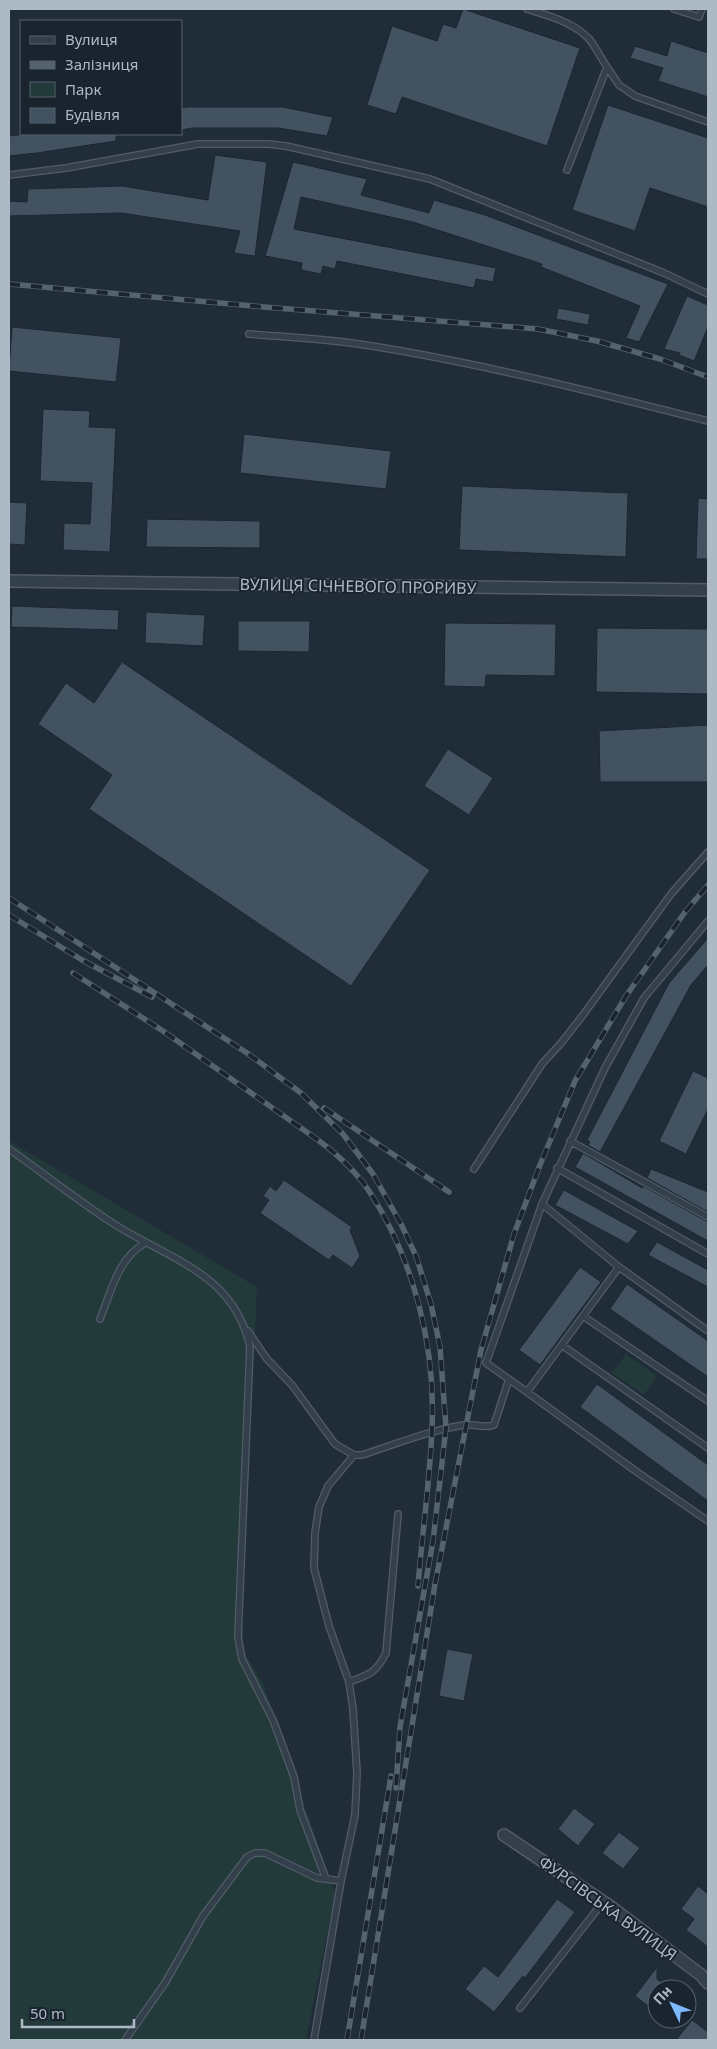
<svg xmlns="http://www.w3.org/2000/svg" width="717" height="2049" font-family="'Noto Sans',sans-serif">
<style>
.green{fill:#223a3a}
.building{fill:#435261;stroke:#1b2630}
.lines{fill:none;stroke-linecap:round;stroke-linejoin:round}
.service-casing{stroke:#515c67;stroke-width:8}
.minor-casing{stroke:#515c67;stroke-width:14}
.service{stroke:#333f4a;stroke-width:5.5}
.minor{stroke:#333f4a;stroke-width:11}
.rail-casing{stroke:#556371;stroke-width:5.5}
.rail{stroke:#19242e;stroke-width:4;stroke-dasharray:11;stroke-linecap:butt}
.labels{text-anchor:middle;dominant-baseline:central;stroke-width:4;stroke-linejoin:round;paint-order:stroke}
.street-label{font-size:16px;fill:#aeb9c6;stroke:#19242e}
</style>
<rect width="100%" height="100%" fill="#202d39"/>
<path class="green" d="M9,1141L257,1287L243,1607V1650L263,1684L335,1894L306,2040H9Z
M626,1354L657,1376L644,1395L612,1373Z"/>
<path class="building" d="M463,9L580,48L547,146L402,97L396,114L367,105L392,26L437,41L443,24L456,28Z
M671,41L708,53V97L658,81L663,68L630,58L635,46L667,56Z
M608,105L708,138V207L650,188L635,231L572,210Z
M187,107H282L333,117L327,136L278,128H192L181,130V108Z
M27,134H116V141L37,153L9,156V136Z
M215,155L267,162L255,256L234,253L240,231L121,213L9,216V201L27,202L28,189L122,186L208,200Z
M293,162L367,179L361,195L429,213L434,200L485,215L668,284L639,342L626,338L640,306L541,267L542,264L413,222L301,197L294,229L496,268L493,282L476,279L474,288L337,261L335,269L323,266L321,274L301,270L302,263L265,256Z
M687,296L708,305V327L694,361L679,355L680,353L664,349Z
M558,308L590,314L588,325L556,319Z
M12,327L121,338L116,382L9,371Z
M43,409L90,411L89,427L116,428L110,552L63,550L64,523L90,524L92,483L40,481Z
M244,434L391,451L386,489L240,473Z
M462,486L628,493L626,557L459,550Z
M698,498L708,499V559H696Z
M9,502L27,503L25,545L9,544Z
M147,519L260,521V548L146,547Z
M12,606L119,610L118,630L11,627Z
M146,612L205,615L203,646L145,643Z
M238,621H310L309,652L238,651Z
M445,623L556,624L555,676L486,675L485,687L444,686Z
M597,628L708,629V694L596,692Z
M122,662L430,870L351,986L89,809L112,775L38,724L66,683L94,703Z
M708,725V782H600L599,731Z
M448,749L493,778L469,815L424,786Z
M708,938V965L691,985L600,1152L588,1145L590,1142L587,1140L669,983Z
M693,1071L708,1078V1109L686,1154L659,1141Z
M583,1153L642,1188L643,1186L708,1222V1241L575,1167Z
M651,1169L708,1192V1212L647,1178Z
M284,1180L352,1227L350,1230L360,1256L352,1268L333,1255L329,1260L260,1213L269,1200L263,1196L270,1186L276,1191Z
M564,1190L638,1231L628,1244L555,1205Z
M657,1242L708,1270V1287L648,1255Z
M580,1267L601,1282L540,1365L519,1350Z
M627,1284L708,1341V1377L610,1309Z
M597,1384L708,1465V1501L580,1407Z
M447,1649L473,1654L464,1701L439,1696Z
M574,1808L595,1824L578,1846L558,1829Z
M619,1832L640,1848L623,1869L602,1853Z
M698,1886L708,1894V1947L686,1930L694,1919L681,1909Z
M557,1899L575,1912L525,1978L523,1976L494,2012L465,1989L484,1966L498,1977Z
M657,1967V1979L670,1989H657V2002L652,2009L635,1996Z
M692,2020L708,2032V2040H676Z"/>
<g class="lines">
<defs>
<path id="service" d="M527,9C549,16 574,22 590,40C596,48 601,58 607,67
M674,9L699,17L702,9
M567,170L607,67L619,85L635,96L708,122
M9,175L66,168L198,144H268L286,146L430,179L664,273L708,294
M249,334C286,337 323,339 359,344C477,362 593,392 708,421
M570,1141L708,1217
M9,1149C43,1173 76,1199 111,1222C167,1259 234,1272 250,1347L238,1637L242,1659L273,1720L294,1777L300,1810L326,1879L341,1881
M557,1168L708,1254
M474,1169L542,1064L562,1042L583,1015L671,894L708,852
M542,1204L619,1267L527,1392L486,1363L542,1204L605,1068L644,998L708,921
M619,1267L708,1331
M583,1316L708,1401
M100,1319C111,1292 118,1258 145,1243
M248,1331L267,1359L292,1385L335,1444L354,1455H362C396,1444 428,1431 463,1425C473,1423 484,1429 494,1425L509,1379
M563,1346L708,1448
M527,1392L637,1472L708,1521
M349,1682C369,1675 376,1673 386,1653L398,1514
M520,2008L603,1902
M125,2040L165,1983L203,1916L247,1857L255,1853H265L317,1878L326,1879
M314,2040L341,1881L355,1815L357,1773L353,1709L349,1682L329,1626L314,1568L315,1533L319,1507L328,1486L354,1455"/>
<path id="minor" d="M9,581L708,590
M504,1835L611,1907L701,1975L708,1983"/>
</defs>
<use href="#service" class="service-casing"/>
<use href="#minor" class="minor-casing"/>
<use href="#service" class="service"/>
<use href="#minor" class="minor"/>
<defs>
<path id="rail" d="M9,284L264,307L538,329L597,341L660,359L708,377
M9,898L247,1053L301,1093L343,1134L373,1174L401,1224L416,1256L431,1304L440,1347L446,1428L433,1541L400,1727L396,1788
M9,915L82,960L152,997
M73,973L163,1031L318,1140C338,1155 357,1172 371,1194C414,1261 436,1348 432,1428C430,1481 422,1534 418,1586
M324,1108L449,1192
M347,2040L391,1776
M361,2040L435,1584L481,1350L514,1234L540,1165L575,1081L626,996L685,912L708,885"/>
</defs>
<use href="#rail" class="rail-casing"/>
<use href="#rail" class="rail"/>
</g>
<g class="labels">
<g class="street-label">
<text transform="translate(358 586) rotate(1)">ВУЛИЦЯ СІЧНЕВОГО ПРОРИВУ</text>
<text transform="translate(608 1908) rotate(36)">ФУРСІВСЬКА ВУЛИЦЯ</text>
</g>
</g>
<rect width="717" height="2049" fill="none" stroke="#aeb9c6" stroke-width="20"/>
<rect x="20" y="20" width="162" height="115" fill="#19242e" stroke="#55606b"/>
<rect x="30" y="36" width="25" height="8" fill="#333f4a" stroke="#55606b"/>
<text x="65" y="45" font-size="15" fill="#aeb9c6">Вулиця</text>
<rect x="30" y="61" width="25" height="8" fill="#556371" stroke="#55606b"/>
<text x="65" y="70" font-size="15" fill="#aeb9c6">Залізниця</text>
<rect x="30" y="82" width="25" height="15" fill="#223a3a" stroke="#55606b"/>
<text x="65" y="95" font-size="15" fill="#aeb9c6">Парк</text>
<rect x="30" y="108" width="25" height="15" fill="#435261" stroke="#55606b"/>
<text x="65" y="120" font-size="15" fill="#aeb9c6">Будівля</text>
<g transform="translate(672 2004) rotate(313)"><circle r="24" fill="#19242e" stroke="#55606b"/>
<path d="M0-4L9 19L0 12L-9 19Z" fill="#7db9fc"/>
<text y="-8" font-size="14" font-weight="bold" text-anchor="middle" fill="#aeb9c6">Пн</text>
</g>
<path d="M22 2019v8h112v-8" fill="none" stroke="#aeb9c6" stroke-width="2.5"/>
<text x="30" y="2019" font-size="15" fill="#aeb9c6" stroke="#19242e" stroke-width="4" paint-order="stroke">50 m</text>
</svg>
